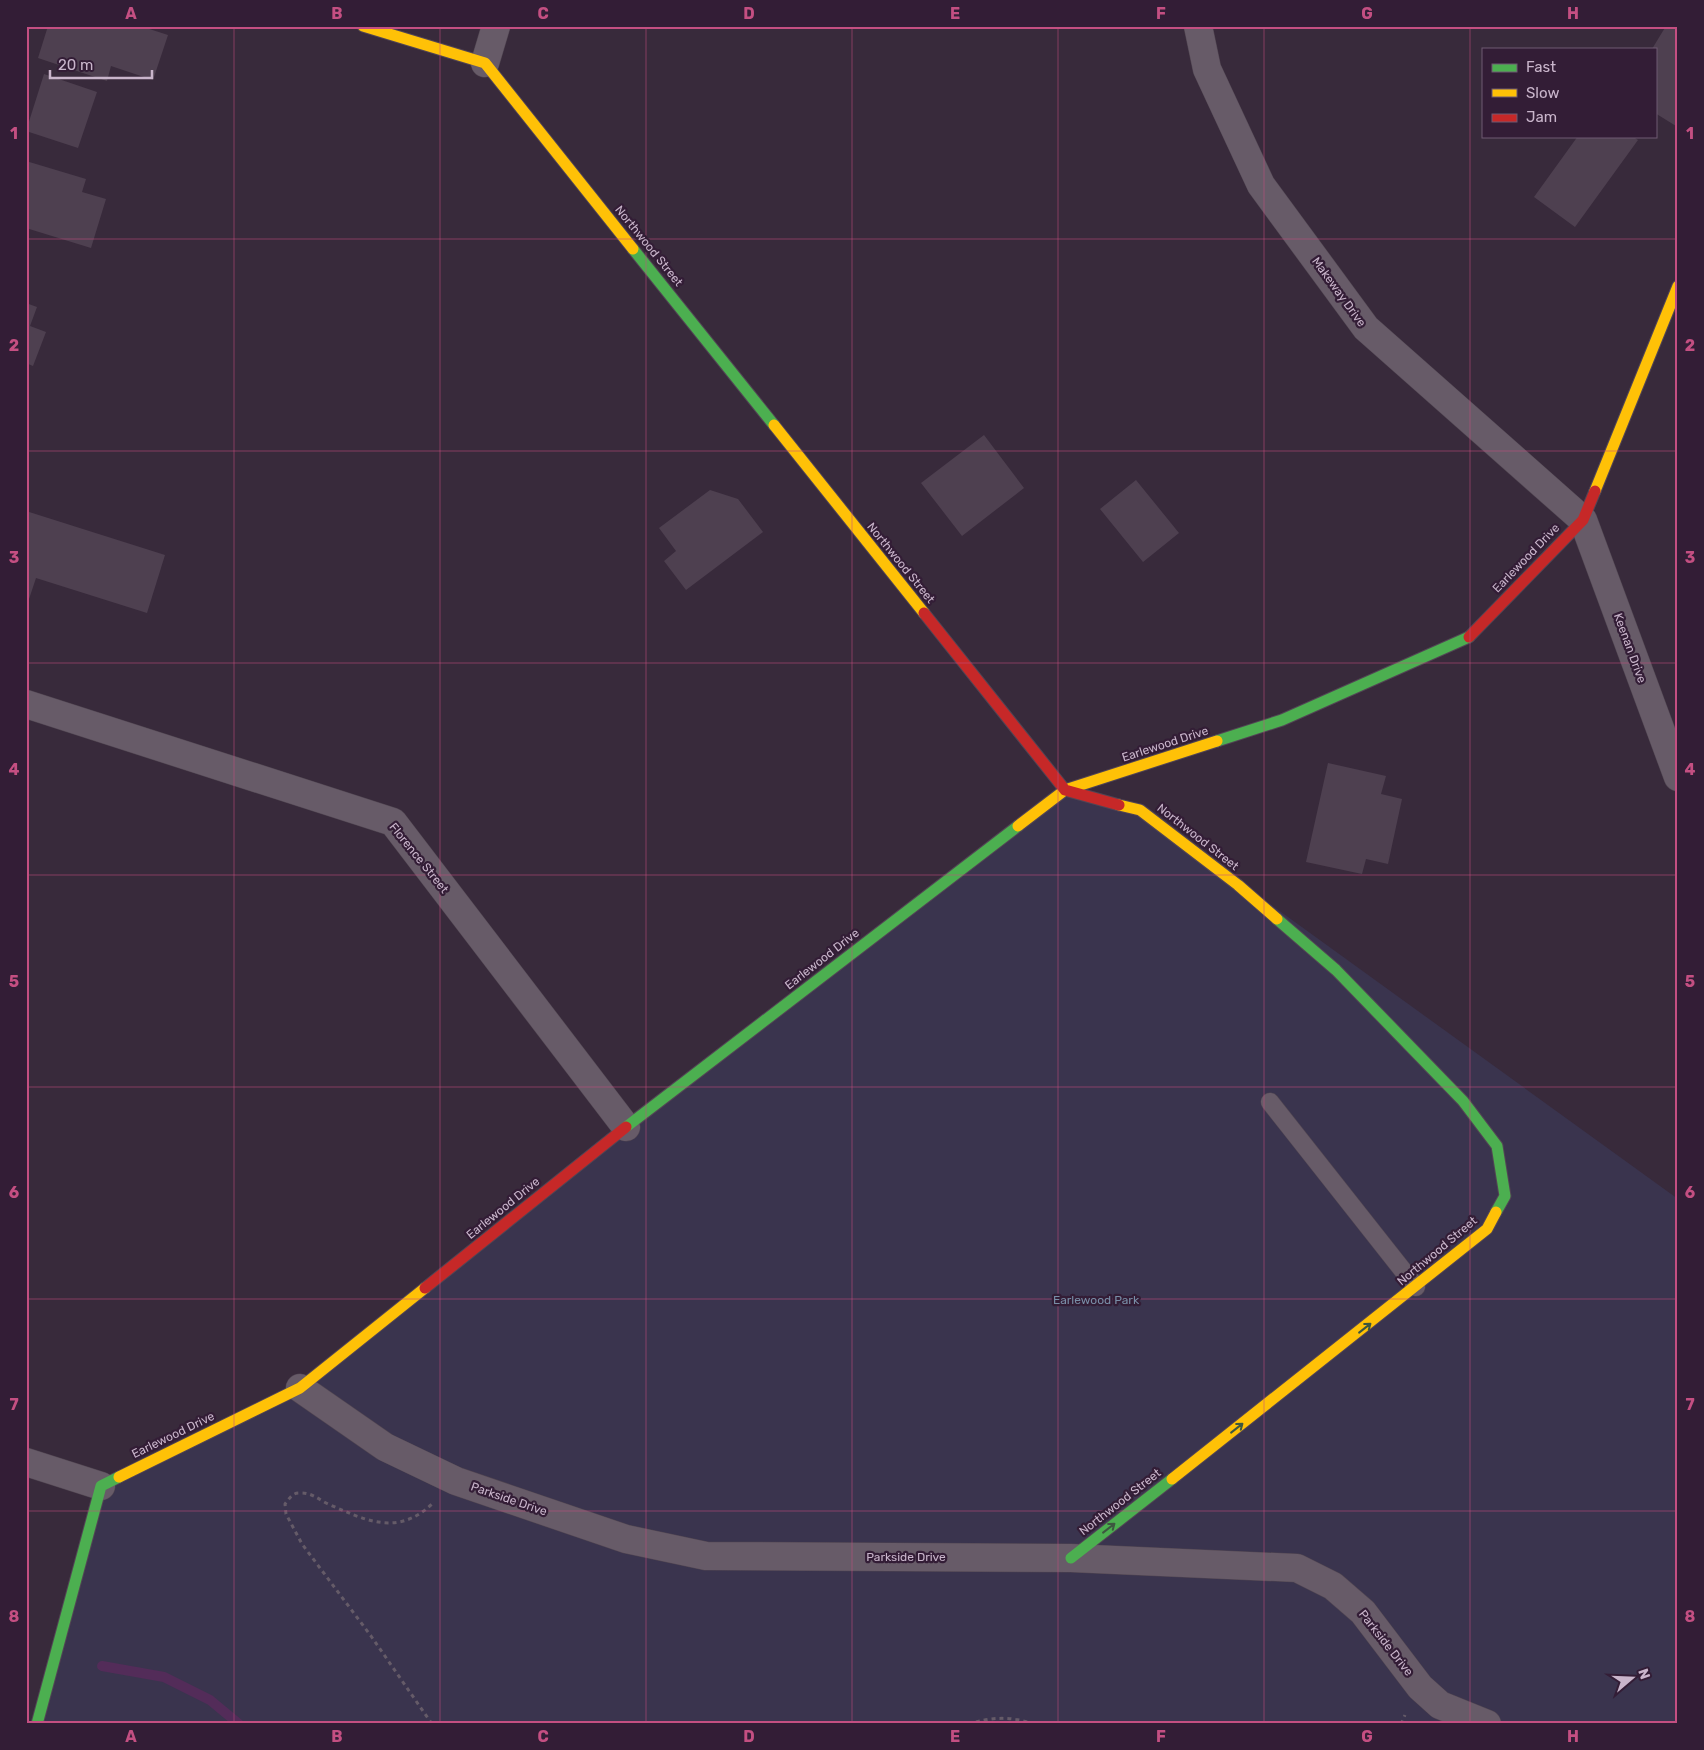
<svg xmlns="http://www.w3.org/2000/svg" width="1704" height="1750" font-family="Rubik,sans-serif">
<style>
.green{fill:#3a344e}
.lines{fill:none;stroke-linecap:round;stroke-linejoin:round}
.stream{stroke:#532c59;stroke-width:10}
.building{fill:#4e4050}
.lane-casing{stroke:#504551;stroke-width:19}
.street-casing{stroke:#504551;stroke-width:29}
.fast-casing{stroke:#524554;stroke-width:13}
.slow-casing{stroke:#524554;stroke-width:13}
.jam-casing{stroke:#524554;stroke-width:13}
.path{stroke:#655b68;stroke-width:3;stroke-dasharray:4 4;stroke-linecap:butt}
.lane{stroke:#675b68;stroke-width:18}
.street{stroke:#675b68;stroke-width:28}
.fast{stroke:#4caf50;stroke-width:11}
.slow{stroke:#ffc107;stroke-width:11}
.jam{stroke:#c62828;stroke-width:11}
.oneway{stroke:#3d5740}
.grid{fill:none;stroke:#c44f82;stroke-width:1;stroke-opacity:0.55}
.labels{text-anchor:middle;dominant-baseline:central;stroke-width:4.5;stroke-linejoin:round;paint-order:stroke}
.street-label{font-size:12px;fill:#c9b5cb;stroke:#331d36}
.park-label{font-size:12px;fill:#798ea7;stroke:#331d36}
.neatline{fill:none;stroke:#c44f82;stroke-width:2}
.grid-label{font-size:16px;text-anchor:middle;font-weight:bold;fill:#c44f82}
</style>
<rect width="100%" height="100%" fill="#382a3b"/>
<path class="green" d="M1065,790L1140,810L1678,1199V1724H37L101,1486L300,1387Z"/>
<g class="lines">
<path class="stream" d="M102,1666L164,1677L210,1700L239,1724"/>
</g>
<path class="building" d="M48,26H140L168,35L153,80L111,66L107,81L38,58Z
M1666,26H1678V123L1676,126L1655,113L1657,80L1655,49H1652Z
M44,74L97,92L78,148L26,131Z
M1578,136H1632L1638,140L1575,227L1534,197Z
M26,161L86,179L82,192L106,199L91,248L26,228Z
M26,303L37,307L30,326L46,332L33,366L26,363Z
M984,435L1024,488L962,536L921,483Z
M1136,480L1179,533L1143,562L1100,509Z
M710,490L738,499L763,532L686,590L664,561L676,551L659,528Z
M26,511L165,555L147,613L36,578L26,608Z
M1328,763L1386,776L1381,794L1402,799L1388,864L1366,859L1362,874L1306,862Z"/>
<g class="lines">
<defs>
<path id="lane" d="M1270,1102L1416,1287"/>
<path id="street" d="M1198,26L1207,69L1261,185L1366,328L1583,520L1678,777
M485,63L496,26
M26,704L393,822L626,1127
M300,1388L385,1447L456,1481L626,1539L706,1556L1071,1558L1297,1568L1333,1586L1363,1612L1420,1687L1440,1705L1487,1724
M26,1462L101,1486"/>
<path id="fast" d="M633,249L774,425
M1217,741L1282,720L1469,637
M1277,919L1336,970L1463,1101L1497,1146L1505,1196L1496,1212
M626,1127L1018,826
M1071,1558L1172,1479
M37,1724L101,1486L119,1477"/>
<path id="slow" d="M363,26L485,63L633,249
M774,425L924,613
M1595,491L1678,286
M1119,805L1140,810L1238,885L1277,919
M1018,826L1065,790L1217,741
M119,1477L300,1388L425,1288
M1172,1479L1487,1229L1496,1212"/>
<path id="jam" d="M924,613L1065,790L1119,805
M1469,637L1583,520L1595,491
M425,1288L626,1127"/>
</defs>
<use href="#lane" class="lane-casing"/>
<use href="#street" class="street-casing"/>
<use href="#fast" class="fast-casing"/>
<use href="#slow" class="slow-casing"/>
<use href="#jam" class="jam-casing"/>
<path class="path" d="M432,1724L371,1636L302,1544L286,1514L285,1504C289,1499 292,1493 299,1493C311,1492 318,1499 328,1504C365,1520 397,1537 432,1504
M968,1724C992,1717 1010,1716 1034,1724
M1401,1724L1405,1715"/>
<use href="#lane" class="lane"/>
<use href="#street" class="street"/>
<use href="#fast" class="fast"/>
<use href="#slow" class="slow"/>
<use href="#jam" class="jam"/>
</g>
<defs><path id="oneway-shaft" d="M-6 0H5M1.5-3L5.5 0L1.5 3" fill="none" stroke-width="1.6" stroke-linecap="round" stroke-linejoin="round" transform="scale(1.25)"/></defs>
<g class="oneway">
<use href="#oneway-shaft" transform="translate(1365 1328) rotate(-38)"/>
<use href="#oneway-shaft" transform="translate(1237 1428) rotate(-38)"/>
<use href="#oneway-shaft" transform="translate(1109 1528) rotate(-38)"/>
</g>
<path class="grid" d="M234,26V1724M440,26V1724M646,26V1724M852,26V1724M1058,26V1724M1264,26V1724M1470,26V1724M26,239H1678M26,451H1678M26,663H1678M26,875H1678M26,1087H1678M26,1299H1678M26,1511H1678"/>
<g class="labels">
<g class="street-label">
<text transform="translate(649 246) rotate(51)">Northwood Street</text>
<text transform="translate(1339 292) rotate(54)">Makeway Drive</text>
<text transform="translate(1526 558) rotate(-46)">Earlewood Drive</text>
<text transform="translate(901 563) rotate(51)">Northwood Street</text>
<text transform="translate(1630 648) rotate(70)">Keenan Drive</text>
<text transform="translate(1165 744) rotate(-18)">Earlewood Drive</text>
<text transform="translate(1198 837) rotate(38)">Northwood Street</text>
<text transform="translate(419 858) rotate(51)">Florence Street</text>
<text transform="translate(822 959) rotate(-38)">Earlewood Drive</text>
<text transform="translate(503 1208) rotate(-39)">Earlewood Drive</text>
<text transform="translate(1437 1251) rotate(-40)">Northwood Street</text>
<text transform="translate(173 1435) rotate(-26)">Earlewood Drive</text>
<text transform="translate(509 1499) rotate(19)">Parkside Drive</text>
<text transform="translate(1120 1502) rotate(-38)">Northwood Street</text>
<text x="906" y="1557">Parkside Drive</text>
<text transform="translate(1386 1643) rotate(52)">Parkside Drive</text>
</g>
<g class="park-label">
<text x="1096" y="1300">Earlewood Park</text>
</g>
</g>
<rect width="1704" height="1750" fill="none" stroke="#331d36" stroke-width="55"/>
<rect x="1482" y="48" width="175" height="90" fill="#331d36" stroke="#6f5a72"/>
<rect x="1492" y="64" width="25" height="8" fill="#4caf50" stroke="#6f5a72"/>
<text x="1526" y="72" font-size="15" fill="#c9b5cb">Fast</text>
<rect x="1492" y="89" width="25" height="8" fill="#ffc107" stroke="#6f5a72"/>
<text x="1526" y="98" font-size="15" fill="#c9b5cb">Slow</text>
<rect x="1492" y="114" width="25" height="8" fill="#c62828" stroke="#6f5a72"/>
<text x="1526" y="122" font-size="15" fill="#c9b5cb">Jam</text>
<g transform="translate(1632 1678) rotate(71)" stroke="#331d36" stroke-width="4" paint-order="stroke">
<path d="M0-4L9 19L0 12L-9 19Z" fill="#c9b5cb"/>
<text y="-8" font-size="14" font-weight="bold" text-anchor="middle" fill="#c9b5cb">N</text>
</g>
<path d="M50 70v8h102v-8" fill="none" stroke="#c9b5cb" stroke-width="2.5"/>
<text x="58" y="70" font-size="15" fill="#c9b5cb" stroke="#331d36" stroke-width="4" paint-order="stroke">20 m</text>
<rect x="28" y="28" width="1648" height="1694" class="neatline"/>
<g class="grid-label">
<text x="131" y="19">A</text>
<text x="337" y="19">B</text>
<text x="543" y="19">C</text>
<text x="749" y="19">D</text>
<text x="955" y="19">E</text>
<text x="1161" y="19">F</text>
<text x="1367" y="19">G</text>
<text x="1573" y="19">H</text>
<text x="14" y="139">1</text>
<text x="1690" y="139">1</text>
<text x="14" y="351">2</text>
<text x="1690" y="351">2</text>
<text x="14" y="563">3</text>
<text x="1690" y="563">3</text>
<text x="14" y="775">4</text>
<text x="1690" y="775">4</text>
<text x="14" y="987">5</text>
<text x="1690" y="987">5</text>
<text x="14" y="1198">6</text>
<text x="1690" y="1198">6</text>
<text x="14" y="1410">7</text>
<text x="1690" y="1410">7</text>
<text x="14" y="1622">8</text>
<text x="1690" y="1622">8</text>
<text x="131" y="1742">A</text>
<text x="337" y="1742">B</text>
<text x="543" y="1742">C</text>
<text x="749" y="1742">D</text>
<text x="955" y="1742">E</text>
<text x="1161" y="1742">F</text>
<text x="1367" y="1742">G</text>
<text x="1573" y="1742">H</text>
</g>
</svg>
